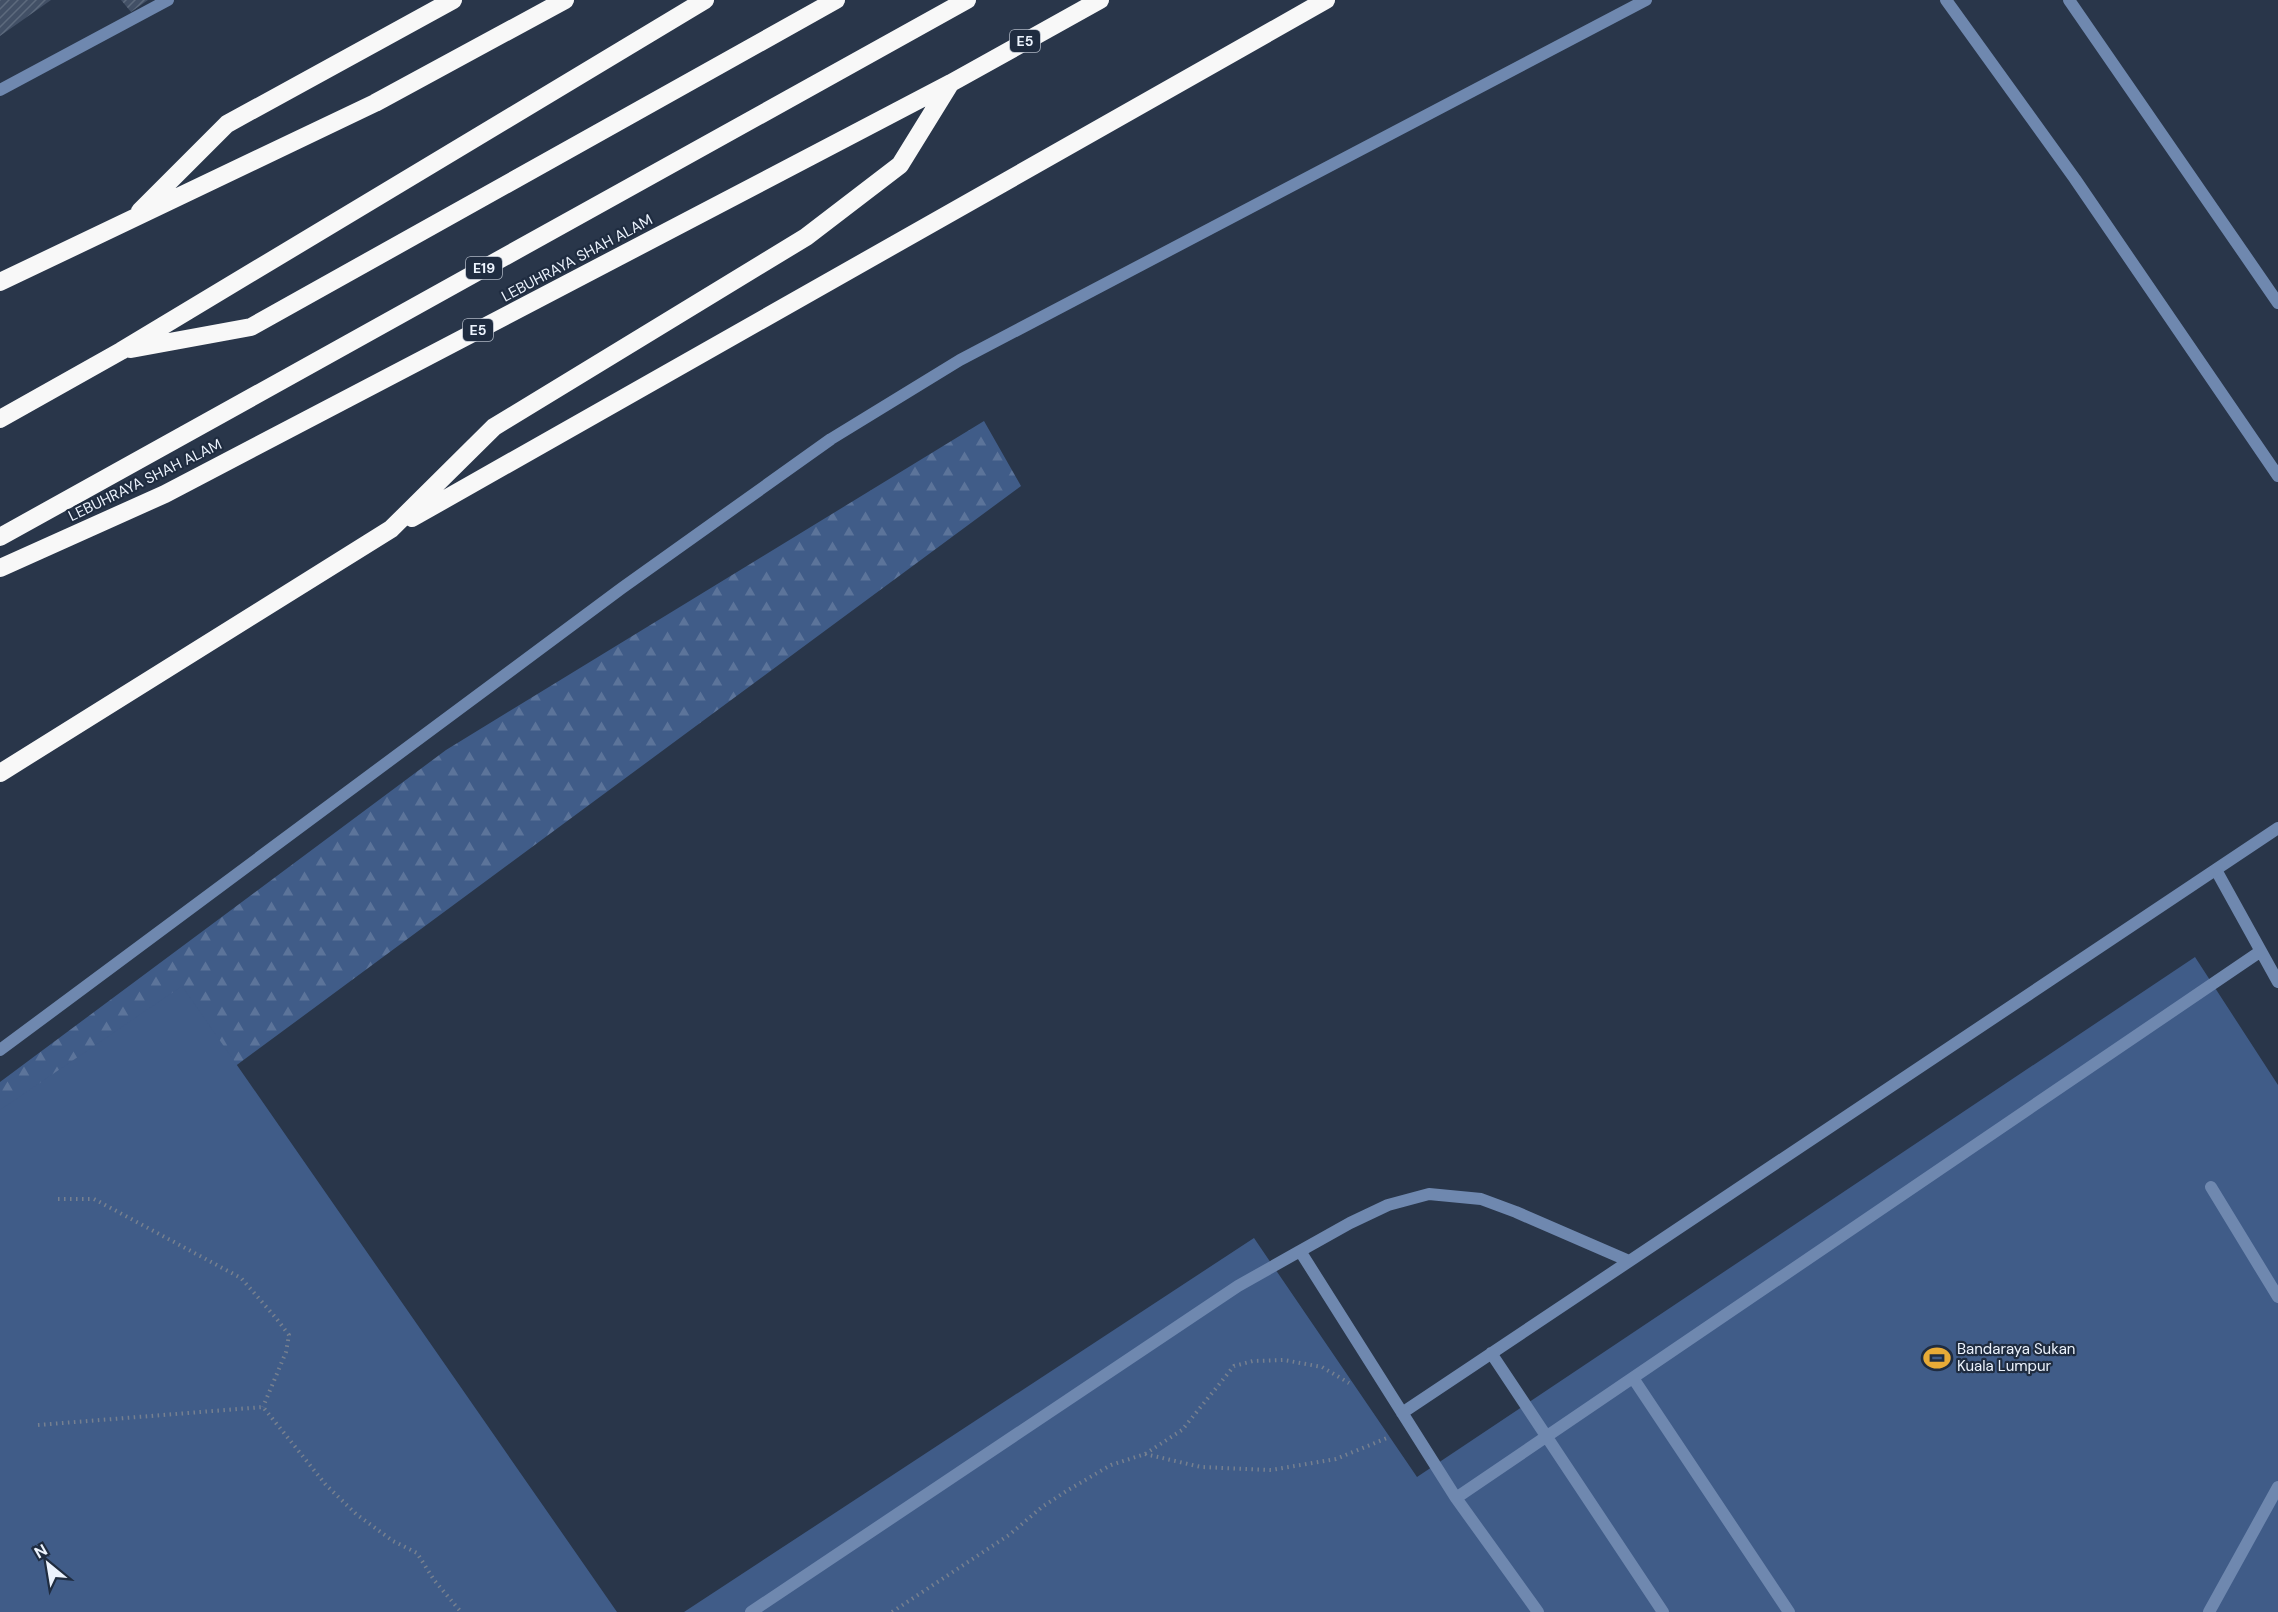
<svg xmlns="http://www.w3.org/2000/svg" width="2278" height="1612" font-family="'DM Sans',sans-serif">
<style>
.forest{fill:url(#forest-firs)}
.pitch{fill:#405c88}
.building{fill:url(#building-hatch)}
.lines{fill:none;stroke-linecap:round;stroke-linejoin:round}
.path{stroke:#768090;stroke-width:4;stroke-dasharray:1.5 4.5;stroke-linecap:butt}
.lane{stroke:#6f88af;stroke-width:12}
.highway{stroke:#f8f8f8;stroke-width:18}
.labels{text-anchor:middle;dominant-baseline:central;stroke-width:4.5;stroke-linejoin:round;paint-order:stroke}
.shield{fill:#1f2c40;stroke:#aeb7c4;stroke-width:1.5}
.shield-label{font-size:14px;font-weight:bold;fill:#ecf3fd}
.street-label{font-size:15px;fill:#ecf3fd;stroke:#1f2c40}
.poi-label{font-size:15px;fill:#ecf3fd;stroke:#1f2c40;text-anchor:start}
</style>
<defs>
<pattern id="forest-firs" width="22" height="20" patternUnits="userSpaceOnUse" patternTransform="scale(1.5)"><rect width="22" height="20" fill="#405c88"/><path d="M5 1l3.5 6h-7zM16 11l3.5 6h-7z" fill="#5c749a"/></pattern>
<pattern id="building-hatch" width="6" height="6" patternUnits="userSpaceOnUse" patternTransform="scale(1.5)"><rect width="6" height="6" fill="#425066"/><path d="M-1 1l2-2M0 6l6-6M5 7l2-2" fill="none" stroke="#5d6a7d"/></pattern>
</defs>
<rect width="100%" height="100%" fill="#29364a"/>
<path class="forest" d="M984,421L1021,486L203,1090L0,1612V1082L446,750Z"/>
<path class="pitch" d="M2195,957L2278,1085V1612H684L1254,1238L1417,1477Z
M182,986L617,1612H0V1110Z"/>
<path class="building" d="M0,0H51L0,36Z
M121,0H148L131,12Z"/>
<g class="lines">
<path class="path" d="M58,1199H94L241,1278L276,1318L289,1335L286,1352L263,1407
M38,1425L263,1407L326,1485L356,1514L393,1541L417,1553L434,1580L461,1612
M1145,1454L1201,1467L1271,1470L1336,1459L1387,1438
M892,1612L1009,1535L1042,1507L1068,1490L1111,1465L1145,1454L1182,1430L1234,1366L1253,1361L1284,1360L1322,1367L1349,1383"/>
<path class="lane" d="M1946,0L2075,179L2278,476
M2069,0L2278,303
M0,90L168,0
M2216,870L2278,982
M0,1050L622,588L831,439L960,360L1646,0
M2211,1187L2278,1297
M1300,1251L1350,1223L1388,1205L1429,1194L1481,1199L1516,1212L1629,1261
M1491,1353L1663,1612
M1633,1378L1789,1612
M1402,1413L2278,828
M1456,1498L2261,951
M751,1612L1238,1286L1300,1251L1456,1498L1538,1612
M2209,1612L2278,1487"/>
<path class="highway" d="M140,211L227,124L453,0
M0,282L375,103L565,0
M131,349L251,327L836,0
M0,419L121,351L705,0
M412,518L1326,0
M0,537L967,0
M0,568L165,494L951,83L1100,0
M0,773L391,529L494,427L806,237L900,165L950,84"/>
</g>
<defs>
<symbol id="stadium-bare" viewBox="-9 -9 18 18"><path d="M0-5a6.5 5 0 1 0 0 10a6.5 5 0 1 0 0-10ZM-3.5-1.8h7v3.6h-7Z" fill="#e8ab37" stroke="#1f2c40" stroke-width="2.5" paint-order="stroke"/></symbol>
</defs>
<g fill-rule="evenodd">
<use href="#stadium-bare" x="1918" y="1339" width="38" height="38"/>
</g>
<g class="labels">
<g class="shield">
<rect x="1010" y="30" width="30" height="22" rx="4.5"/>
<rect x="466" y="257" width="36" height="22" rx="4.5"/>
<rect x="463" y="319" width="30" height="22" rx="4.5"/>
</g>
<g class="shield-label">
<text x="1025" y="41">E5</text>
<text x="484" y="268">E19</text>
<text x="478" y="330">E5</text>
</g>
<g class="street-label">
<text transform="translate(577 258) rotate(-28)">LEBUHRAYA SHAH ALAM</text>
<text transform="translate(145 480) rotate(-26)">LEBUHRAYA SHAH ALAM</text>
</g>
<g class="poi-label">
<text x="1957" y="1349">Bandaraya Sukan<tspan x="1957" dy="17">Kuala Lumpur</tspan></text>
</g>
</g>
<g transform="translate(48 1564) rotate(330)" stroke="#1f2c40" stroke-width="4.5" paint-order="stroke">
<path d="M0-4.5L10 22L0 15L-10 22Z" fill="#ecf3fd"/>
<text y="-9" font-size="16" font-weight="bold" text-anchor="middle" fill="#ecf3fd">N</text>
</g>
</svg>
